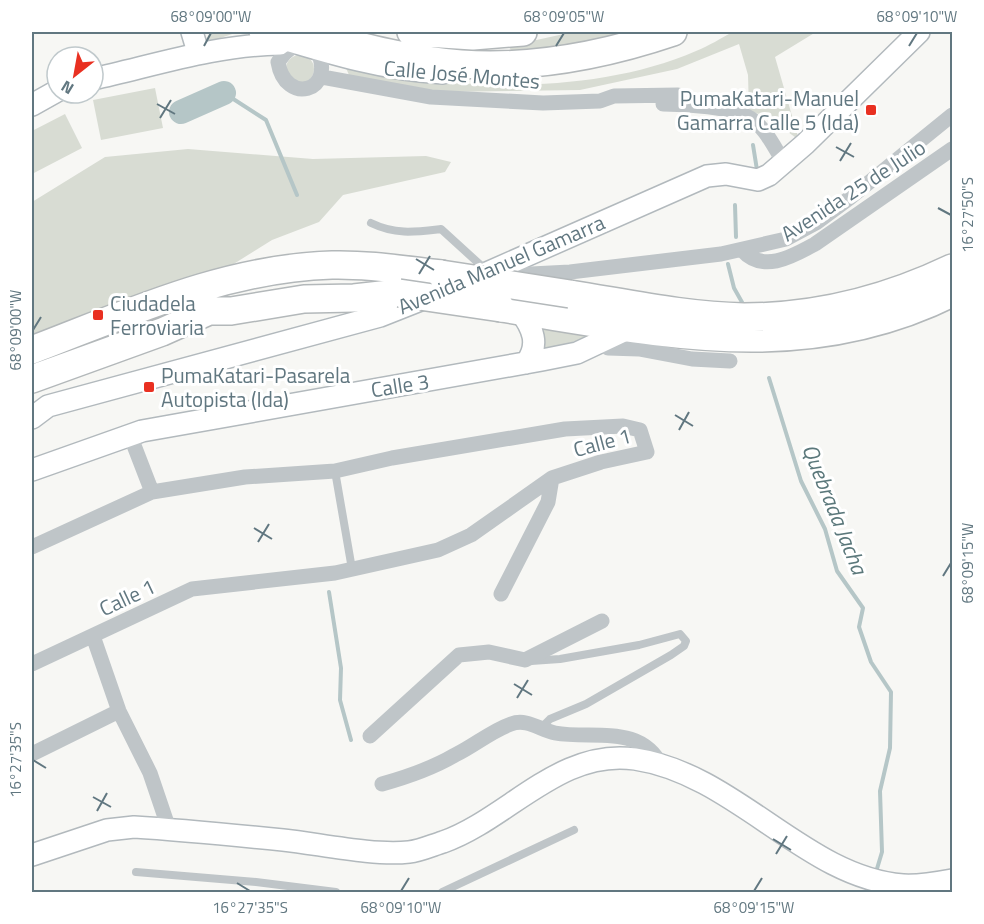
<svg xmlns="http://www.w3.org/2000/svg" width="984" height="924" font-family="'Titillium Web',sans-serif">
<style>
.green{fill:#d8dcd3}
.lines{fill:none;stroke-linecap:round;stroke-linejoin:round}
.stream{stroke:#b5c6c7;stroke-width:4}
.river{stroke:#b5c6c7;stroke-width:24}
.secondary-casing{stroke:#b2b9bd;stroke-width:24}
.highway-casing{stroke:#b3b8ba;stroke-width:30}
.lane{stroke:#bfc5c8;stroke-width:8}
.street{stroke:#bfc5c8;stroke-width:15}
.secondary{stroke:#fff;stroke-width:21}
.highway{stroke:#fff;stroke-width:27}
.highway-bridge-casing{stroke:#b3b8ba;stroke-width:30;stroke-linecap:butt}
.highway-bridge{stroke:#fff;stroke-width:27}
.ticks{fill:none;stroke:#617780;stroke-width:2}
.poi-dot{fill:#e93021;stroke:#fff;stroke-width:2}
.labels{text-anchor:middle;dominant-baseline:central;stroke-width:6;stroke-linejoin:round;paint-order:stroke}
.street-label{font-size:21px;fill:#617780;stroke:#fff}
.poi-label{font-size:21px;fill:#617780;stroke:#fff;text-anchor:start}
.water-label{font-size:22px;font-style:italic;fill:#5b787b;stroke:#fff}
.neatline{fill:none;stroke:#617780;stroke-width:2}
.ticks-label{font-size:15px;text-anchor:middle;fill:#617780}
</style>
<rect width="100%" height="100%" fill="#f7f7f4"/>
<path class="green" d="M221,32H238L203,44L209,34Z
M573,32H637L597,43L512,53L509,46Z
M733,32H816L775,57L799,140L766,116L749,111L748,75L739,44L677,69L580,90L442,92L349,75L346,68C456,90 592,96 696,51C709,46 721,38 733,32Z
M286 69a14 14 0 1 1 28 0a14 14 0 1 1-28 0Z
M155,88L163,128L101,140L93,100Z
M65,114L82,148L32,174V131Z
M188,149L313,159L426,156L451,162L445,172L343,195L319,222L272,240L232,265L32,334V202L105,157Z
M540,326L593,336L541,351Z"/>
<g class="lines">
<path class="stream" d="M224,93L266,120L297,195
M753,145L757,170L755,173
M735,205L736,237
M728,264L734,288L743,304
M769,378L801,481L825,529L837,571L863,608L859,627L871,662L891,692L890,748L880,791L882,852L876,872
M329,592L341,668L340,700L351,740"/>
<path class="river" d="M181,112L224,93"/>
<defs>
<path id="secondary" d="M192,32L198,52
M260,32C320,50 380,70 443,73
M93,79C156,65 216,45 280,44
M32,105L57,91
M471,280L707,176L726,174L758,180L769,175L805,144L919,32
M520,311C533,328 540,345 526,363
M32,418L48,406L380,316L428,297
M32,470L142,431L542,360L577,353L630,328
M32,855L107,830L134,827C183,830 233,835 283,840C320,844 373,856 409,852C420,851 433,845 443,842C508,819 560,748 635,759C736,774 806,878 903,885C919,886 936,883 952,880"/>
<path id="highway" d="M304,32C356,45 408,60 461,64C533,69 605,55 673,32
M411,32L473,36L523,32
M570,294C627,303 686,316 744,317C817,317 887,299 952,268
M501,308C658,332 802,368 952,293
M32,350C129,313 226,268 332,265C368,264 405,270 441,274
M32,379L162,332L209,311H231L304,299L354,298L399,293"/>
</defs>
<use href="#secondary" class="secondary-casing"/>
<use href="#highway" class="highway-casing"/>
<path class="lane" d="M371,223C396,235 415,232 441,229L486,270
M335,471L352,569
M531,661L560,659L639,645L680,634L686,641L684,646L671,655L586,704L550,719L542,727
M136,872L256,882L336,892
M442,892L574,830"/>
<path class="street" d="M297,43L285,53L278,62C285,106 337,92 317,50
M322,77L431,97L543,103L600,101L614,96L678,95
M663,104C684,104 733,107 750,118C765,127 774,147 783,161
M742,250C763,274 793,256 815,244L952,149
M512,275L570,272L721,254L786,239L816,223L851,197L952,115
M600,341L608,348L639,349L692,359L730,361
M130,435L152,492
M32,547L152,492L245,477L335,471L392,458L565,429L623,426L640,430L647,452L601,462L552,478L471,535L438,550L335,573L192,589L32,664
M501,594L548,502L552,478
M93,636L119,711L150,773L169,829
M370,736L459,655L489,652L525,660L602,621
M32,754L119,711
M382,784C407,777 433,768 455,755C474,746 491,731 511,724C527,718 540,730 555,733C593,740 641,723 662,767"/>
<use href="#secondary" class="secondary"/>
<use href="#highway" class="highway"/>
<defs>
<path id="highway-bridge" d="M441,274L570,294
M399,293L501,308"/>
</defs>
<use href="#highway-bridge" class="highway-bridge-casing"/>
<use href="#highway-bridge" class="highway-bridge"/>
</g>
<path class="ticks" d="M204,46L211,33M556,46L564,33M909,46L917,33M157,104L175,114M160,118L171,100M836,147L854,157M840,161L851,143M938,208L951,215M416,259L434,270M419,274L430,256M33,330L41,317M675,415L693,426M679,430L689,412M254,528L272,539M258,542L269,524M943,576L951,563M514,684L532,695M517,698L528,680M33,760L46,768M93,797L111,807M97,811L107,793M773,839L791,850M776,854L787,836M237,883L250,891M401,891L409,878M754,891L762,878"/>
<g class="poi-dot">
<rect x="865" y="104" width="12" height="12" rx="3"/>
<rect x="92" y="309" width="12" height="12" rx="3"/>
<rect x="143" y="381" width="12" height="12" rx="3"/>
</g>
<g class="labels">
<g class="street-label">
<text transform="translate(462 74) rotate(5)">Calle José Montes</text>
<text transform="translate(853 190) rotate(-33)">Avenida 25 de Julio</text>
<text transform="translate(501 264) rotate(-23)">Avenida Manuel Gamarra</text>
<text transform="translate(400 385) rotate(-9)">Calle 3</text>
<text transform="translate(602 442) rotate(-15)">Calle 1</text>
<text transform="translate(127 597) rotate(-25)">Calle 1</text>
</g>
<g class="poi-label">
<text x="859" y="98" text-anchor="end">PumaKatari-Manuel<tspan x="859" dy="24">Gamarra Calle 5 (Ida)</tspan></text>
<text x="110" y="303">Ciudadela<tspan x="110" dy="24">Ferroviaria</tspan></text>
<text x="161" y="375">PumaKatari-Pasarela<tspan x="161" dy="24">Autopista (Ida)</tspan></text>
</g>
<g class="water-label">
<text transform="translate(835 509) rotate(68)">Quebrada Jacha</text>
</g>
</g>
<rect width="984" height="924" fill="none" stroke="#ffffff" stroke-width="66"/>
<g transform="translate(75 75) rotate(211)"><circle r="28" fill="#ffffff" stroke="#c0c9cc" stroke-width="1.5"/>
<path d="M0-4.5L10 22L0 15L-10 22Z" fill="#e93021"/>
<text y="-9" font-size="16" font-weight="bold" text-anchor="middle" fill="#617780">N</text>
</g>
<rect x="33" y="33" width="918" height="858" class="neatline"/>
<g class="ticks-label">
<text x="211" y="22">68°09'00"W</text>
<text x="564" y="22">68°09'05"W</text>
<text x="917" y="22">68°09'10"W</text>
<text transform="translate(968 215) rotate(-90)" y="5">16°27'50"S</text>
<text transform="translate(16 330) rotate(-90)" y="5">68°09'00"W</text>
<text transform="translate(968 563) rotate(-90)" y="5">68°09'15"W</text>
<text transform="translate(16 760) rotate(-90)" y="5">16°27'35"S</text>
<text x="250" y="913">16°27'35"S</text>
<text x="401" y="913">68°09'10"W</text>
<text x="754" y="913">68°09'15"W</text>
</g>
</svg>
